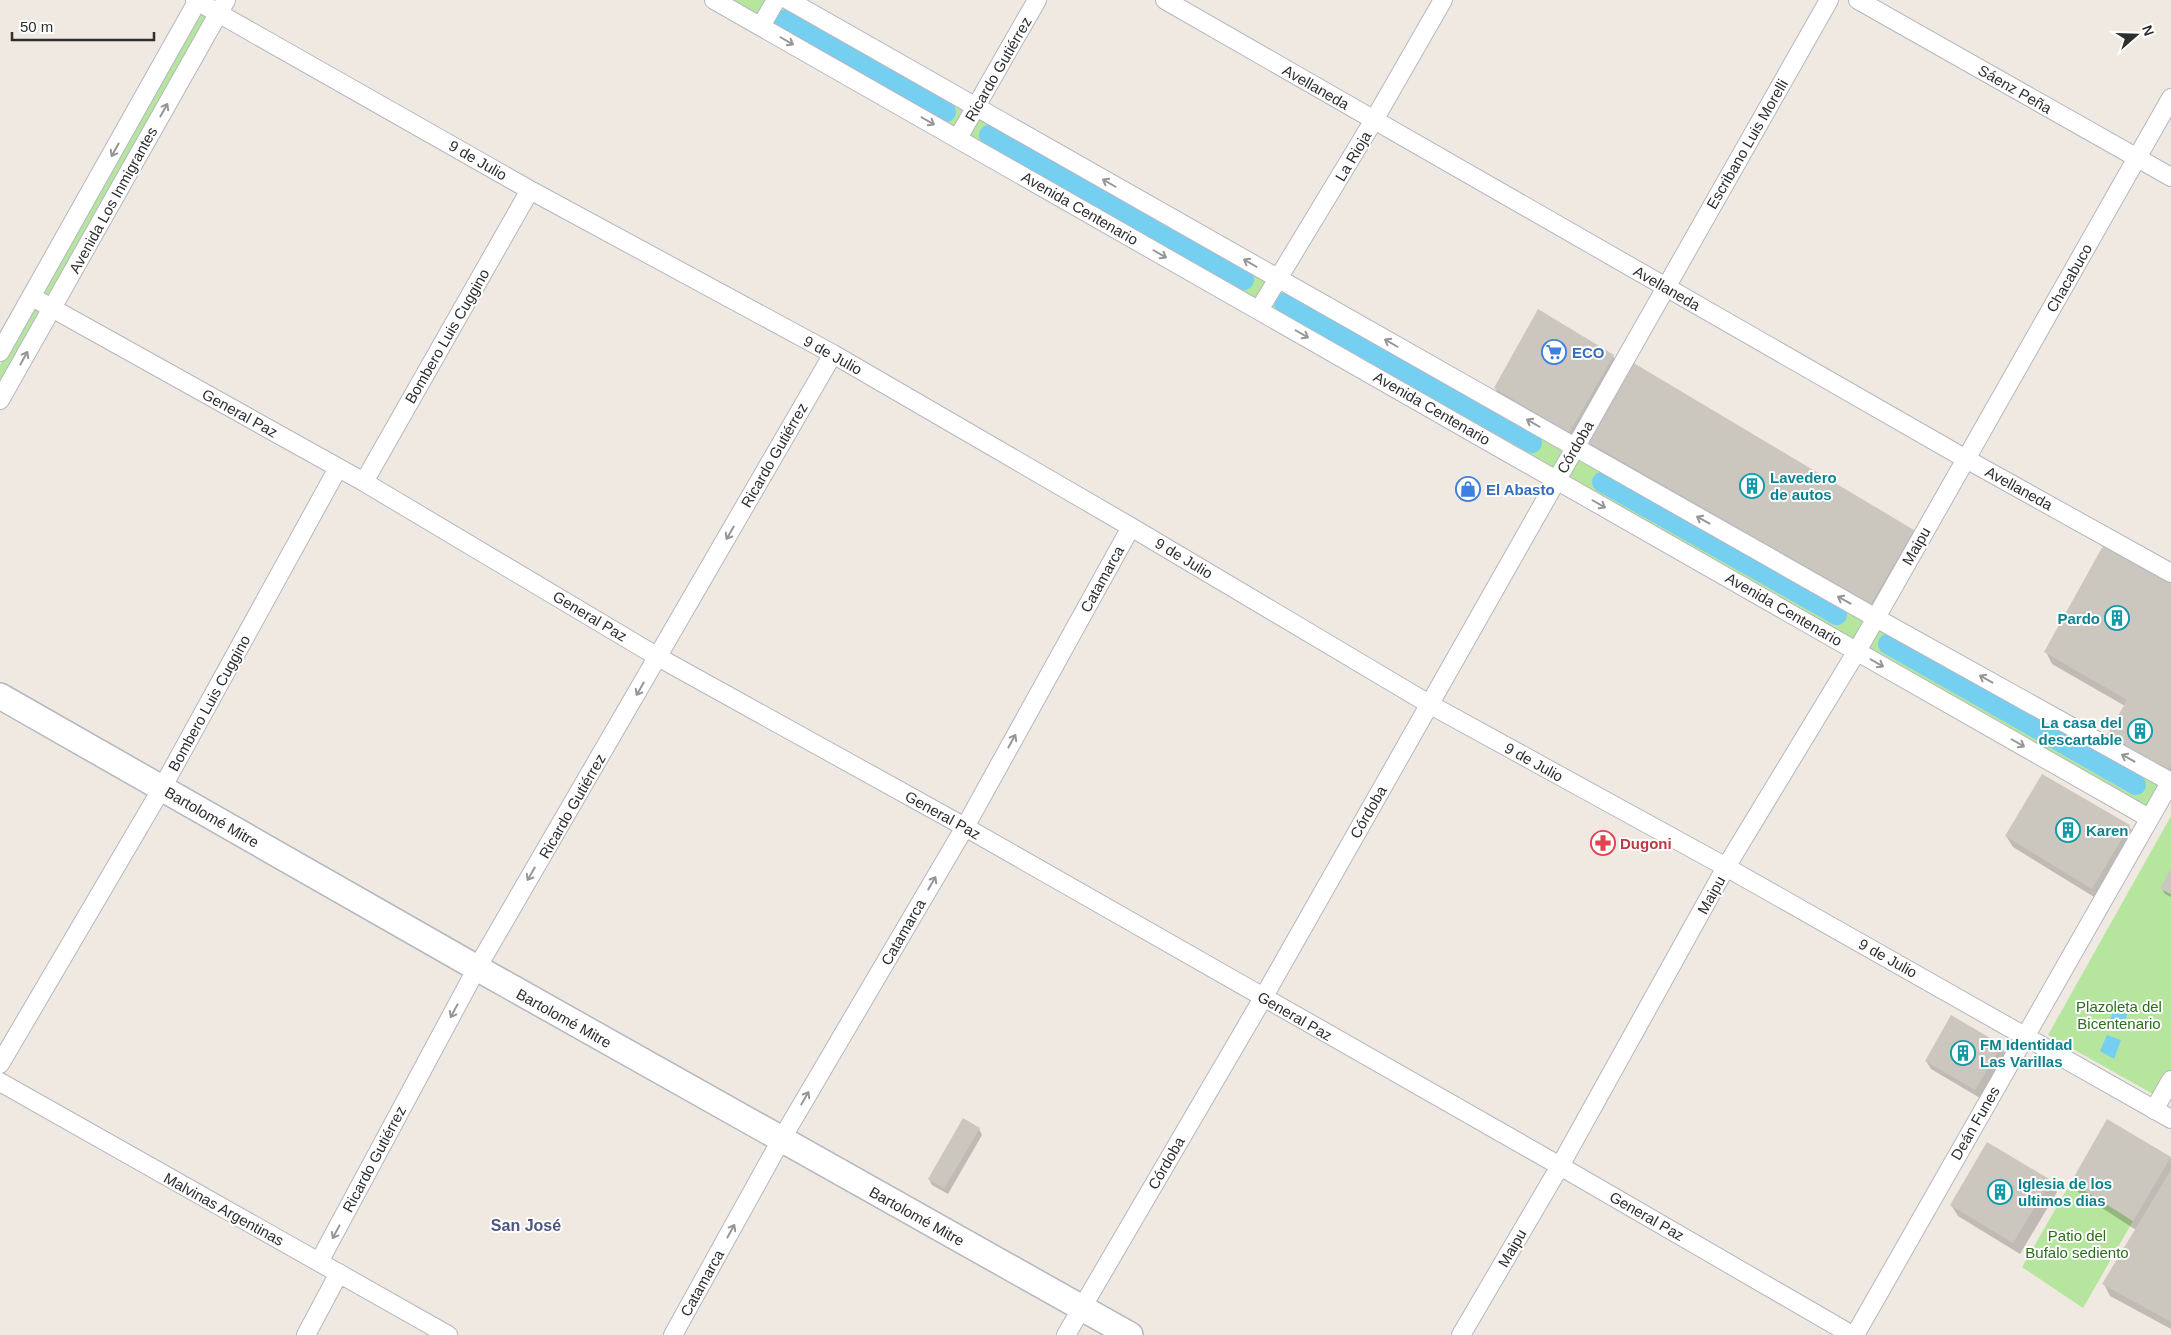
<svg xmlns="http://www.w3.org/2000/svg" width="2171" height="1335" font-family="Helvetica,sans-serif">
<style>
.green{fill:#b6e59e}
.water{fill:#75cff0}
.shadow{fill:#0003}
.lines{fill:none;stroke-linecap:round;stroke-linejoin:round}
.canal{stroke:#75cff0;stroke-width:20}
.building{fill:#cbc7bf}
.street-casing{stroke:#b4b7c1;stroke-width:20}
.secondary-casing{stroke:#b4b7c1;stroke-width:28}
.street{stroke:#fff;stroke-width:18}
.secondary{stroke:#fff;stroke-width:25}
.oneway{stroke:#969696}
.labels{text-anchor:middle;dominant-baseline:central;stroke-width:4;stroke-linejoin:round;paint-order:stroke}
.street-label{font-size:15px;fill:#2e2e2e;stroke:#fff}
.shop-label{font-size:15px;font-weight:bold;fill:#366cbe;stroke:#fff;text-anchor:start}
.culture-label{font-size:15px;font-weight:bold;fill:#0d838f;stroke:#fff;text-anchor:start}
.health-label{font-size:15px;font-weight:bold;fill:#be3a42;stroke:#fff;text-anchor:start}
.park-label{font-size:15px;fill:#2c6e1b;stroke:#fff}
.neighbourhood-label{font-size:16px;font-weight:bold;fill:#4d5680;stroke:#fff}
</style>
<rect width="100%" height="100%" fill="#efe9e1"/>
<path class="green" d="M724,0H780L2162,784L2147,811Z
M199,7L210,15L51,300L40,294Z
M34,304L44,310L0,388V365Z
M2171,816V1072L2153,1094L2048,1035Z
M2071,1182L2133,1221L2083,1308L2022,1267Z"/>
<path class="water" d="M2116,1000L2129,1007L2123,1029L2109,1024Z
M2107,1035L2121,1040L2114,1059L2100,1051Z"/>
<path class="shadow" d="M1613,356L1620,367L1576,443L1502,399L1495,388Z
M1589,442L1913,530L1919,542L1878,614L1596,454Z
M2171,585V782L2125,706L2052,664L2046,652Z
M2129,826L2136,838L2099,900L2013,847L2006,836Z
M2171,870V897L2165,894L2162,889Z
M2001,1046L2006,1055L1980,1098L1931,1069L1926,1061Z
M979,1129L982,1135L948,1194L932,1185L929,1179Z
M2170,1158L2171,1159V1329L2110,1296L2104,1284L2136,1230L2079,1193L2072,1182Z
M2050,1181L2057,1192L2020,1254L1958,1216L1951,1205Z"/>
<g class="lines">
<path class="canal" d="M784,20L946,112
M989,135L1244,280
M1284,303L1532,443
M1602,482L1837,615
M1888,644L2136,785"/>
</g>
<path class="building" d="M1538,309L1614,355L1569,433L1494,388Z
M1632,362L1914,530L1871,604L1588,442Z
M2104,544L2171,583V765L2167,772L2106,737L2127,700L2044,652Z
M2042,774L2130,825L2092,889L2005,836Z
M2171,868V894L2160,889Z
M1951,1015L2002,1045L1975,1090L1925,1061Z
M963,1118L980,1128L944,1189L928,1179Z
M2107,1119L2171,1157L2133,1221L2071,1182Z
M1987,1142L2051,1180L2013,1243L1950,1205Z
M2171,1170V1322L2102,1284Z"/>
<g class="lines">
<defs>
<path id="street" d="M195,0L530,190L833,354L1131,527L1429,704L1726,867L2171,1119
M714,0L2149,818
M788,0L1876,618L2171,782
M1165,0L1966,459L2171,573
M1858,0L2171,177
M761,26L776,0
M958,138L1037,0
M32,297L364,482L658,657L965,827L1560,1166L1852,1335
M1259,310L1374,120L1443,0
M0,352L198,0
M0,400L226,0
M364,482L530,190
M0,1064L162,788L338,468
M0,1082L448,1335
M2154,1110L2171,1080
M319,1262L477,968L833,354
M306,1335L339,1273
M673,1335L781,1140L965,827L1131,527
M1066,1335L1263,998L1829,0
M1461,1335L1560,1166L1726,867L1857,651L2171,98
M1855,1335L2171,781"/>
<path id="secondary" d="M0,696L477,968L1130,1335"/>
</defs>
<use href="#street" class="street-casing"/>
<use href="#secondary" class="secondary-casing"/>
<use href="#street" class="street"/>
<use href="#secondary" class="secondary"/>
</g>
<defs><path id="oneway-shaft" d="M-6 0H5M1.5-3L5.5 0L1.5 3" fill="none" stroke-width="1.6" stroke-linecap="round" stroke-linejoin="round" transform="scale(1.25)"/></defs>
<g class="oneway">
<use href="#oneway-shaft" transform="translate(787 41) rotate(30)"/>
<use href="#oneway-shaft" transform="translate(164 110) rotate(-61)"/>
<use href="#oneway-shaft" transform="translate(928 121) rotate(30)"/>
<use href="#oneway-shaft" transform="translate(115 150) rotate(119)"/>
<use href="#oneway-shaft" transform="translate(1109 183) rotate(-150)"/>
<use href="#oneway-shaft" transform="translate(1160 254) rotate(30)"/>
<use href="#oneway-shaft" transform="translate(1250 263) rotate(-150)"/>
<use href="#oneway-shaft" transform="translate(1302 334) rotate(30)"/>
<use href="#oneway-shaft" transform="translate(1391 343) rotate(-150)"/>
<use href="#oneway-shaft" transform="translate(24 358) rotate(-61)"/>
<use href="#oneway-shaft" transform="translate(1533 423) rotate(-150)"/>
<use href="#oneway-shaft" transform="translate(1599 504) rotate(30)"/>
<use href="#oneway-shaft" transform="translate(1703 520) rotate(-151)"/>
<use href="#oneway-shaft" transform="translate(730 533) rotate(120)"/>
<use href="#oneway-shaft" transform="translate(1844 600) rotate(-151)"/>
<use href="#oneway-shaft" transform="translate(1877 663) rotate(30)"/>
<use href="#oneway-shaft" transform="translate(1986 679) rotate(-151)"/>
<use href="#oneway-shaft" transform="translate(640 689) rotate(120)"/>
<use href="#oneway-shaft" transform="translate(1012 741) rotate(-61)"/>
<use href="#oneway-shaft" transform="translate(2018 743) rotate(30)"/>
<use href="#oneway-shaft" transform="translate(2128 758) rotate(-151)"/>
<use href="#oneway-shaft" transform="translate(531 874) rotate(120)"/>
<use href="#oneway-shaft" transform="translate(932 883) rotate(-60)"/>
<use href="#oneway-shaft" transform="translate(454 1011) rotate(118)"/>
<use href="#oneway-shaft" transform="translate(805 1098) rotate(-60)"/>
<use href="#oneway-shaft" transform="translate(731 1231) rotate(-61)"/>
<use href="#oneway-shaft" transform="translate(336 1232) rotate(118)"/>
</g>
<defs>
<symbol id="supermarket-ring" viewBox="-11 -11 22 22"><circle r="9.5" fill="#fff" stroke="#3f7fe0" stroke-width="1.5"/><path d="M-6-5.5h2.5l.6 2H6L4.5 2H-2.5L-4.4-4H-6ZM-1.5 3.2a1.3 1.3 0 1 0 .1 0ZM3 3.2a1.3 1.3 0 1 0 .1 0Z" fill="#3f7fe0"/></symbol>
<symbol id="building-ring" viewBox="-11 -11 22 22"><circle r="9.5" fill="#fff" stroke="#0f9aa8" stroke-width="1.5"/><path d="M-4-6H4V6H1V3H-1V6H-4ZM-2.5-4.3h1.7v1.8h-1.7ZM.8-4.3h1.7v1.8H.8ZM-2.5-1h1.7V.8h-1.7ZM.8-1h1.7V.8H.8Z" fill="#0f9aa8"/></symbol>
<symbol id="shop-ring" viewBox="-11 -11 22 22"><circle r="9.5" fill="#fff" stroke="#3f7fe0" stroke-width="1.5"/><path d="M-5-2.5h2.3a2.7 3.5 0 0 1 5.4 0H5L5.5 6h-11ZM-1.5-2.5h3a1.5 2.3 0 0 0-3 0Z" fill="#3f7fe0"/></symbol>
<symbol id="pharmacy-ring" viewBox="-11 -11 22 22"><circle r="9.5" fill="#fff" stroke="#e0444e" stroke-width="1.5"/><path d="M-2-6h4v4h4v4h-4v4h-4v-4h-4v-4h4Z" fill="#e0444e"/></symbol>
</defs>
<g fill-rule="evenodd">
<use href="#supermarket-ring" x="1540" y="338" width="28" height="28"/>
<use href="#building-ring" x="1738" y="472" width="28" height="28"/>
<use href="#shop-ring" x="1454" y="475" width="28" height="28"/>
<use href="#building-ring" x="2103" y="604" width="28" height="28"/>
<use href="#building-ring" x="2126" y="717" width="28" height="28"/>
<use href="#building-ring" x="2054" y="816" width="28" height="28"/>
<use href="#pharmacy-ring" x="1589" y="829" width="28" height="28"/>
<use href="#building-ring" x="1949" y="1039" width="28" height="28"/>
<use href="#building-ring" x="1986" y="1178" width="28" height="28"/>
</g>
<g class="labels">
<g class="street-label">
<text transform="translate(998 69) rotate(-60)">Ricardo Gutiérrez</text>
<text transform="translate(1316 87) rotate(30)">Avellaneda</text>
<text transform="translate(2015 89) rotate(30)">Sáenz Peña</text>
<text transform="translate(1747 144) rotate(-60)">Escribano Luis Morelli</text>
<text transform="translate(1353 156) rotate(-59)">La Rioja</text>
<text transform="translate(478 160) rotate(30)">9 de Julio</text>
<text transform="translate(113 200) rotate(-61)">Avenida Los Inmigrantes</text>
<text transform="translate(1080 208) rotate(30)">Avenida Centenario</text>
<text transform="translate(2069 278) rotate(-60)">Chacabuco</text>
<text transform="translate(1667 288) rotate(30)">Avellaneda</text>
<text transform="translate(447 336) rotate(-60)">Bombero Luis Cuggino</text>
<text transform="translate(833 355) rotate(29)">9 de Julio</text>
<text transform="translate(1432 408) rotate(30)">Avenida Centenario</text>
<text transform="translate(240 413) rotate(29)">General Paz</text>
<text transform="translate(1575 447) rotate(-60)">Córdoba</text>
<text transform="translate(774 455) rotate(-60)">Ricardo Gutiérrez</text>
<text transform="translate(2019 488) rotate(29)">Avellaneda</text>
<text transform="translate(1916 546) rotate(-60)">Maipu</text>
<text transform="translate(1184 558) rotate(31)">9 de Julio</text>
<text transform="translate(1102 579) rotate(-61)">Catamarca</text>
<text transform="translate(1784 609) rotate(30)">Avenida Centenario</text>
<text transform="translate(590 616) rotate(31)">General Paz</text>
<text transform="translate(209 703) rotate(-61)">Bombero Luis Cuggino</text>
<text transform="translate(1534 762) rotate(29)">9 de Julio</text>
<text transform="translate(572 806) rotate(-60)">Ricardo Gutiérrez</text>
<text transform="translate(1368 812) rotate(-60)">Córdoba</text>
<text transform="translate(943 815) rotate(29)">General Paz</text>
<text transform="translate(212 817) rotate(30)">Bartolomé Mitre</text>
<text transform="translate(1711 895) rotate(-61)">Maipu</text>
<text transform="translate(903 932) rotate(-60)">Catamarca</text>
<text transform="translate(1888 958) rotate(29)">9 de Julio</text>
<text transform="translate(1295 1016) rotate(30)">General Paz</text>
<text transform="translate(564 1018) rotate(29)">Bartolomé Mitre</text>
<text transform="translate(1975 1123) rotate(-60)">Deán Funes</text>
<text transform="translate(374 1159) rotate(-62)">Ricardo Gutiérrez</text>
<text transform="translate(1166 1163) rotate(-60)">Córdoba</text>
<text transform="translate(224 1209) rotate(29)">Malvinas Argentinas</text>
<text transform="translate(917 1216) rotate(29)">Bartolomé Mitre</text>
<text transform="translate(1647 1216) rotate(30)">General Paz</text>
<text transform="translate(1512 1248) rotate(-60)">Maipu</text>
<text transform="translate(702 1283) rotate(-61)">Catamarca</text>
</g>
<g class="shop-label">
<text x="1572" y="352">ECO</text>
<text x="1486" y="489">El Abasto</text>
</g>
<g class="culture-label">
<text x="1770" y="477">Lavedero<tspan x="1770" dy="17">de autos</tspan></text>
<text x="2100" y="618" text-anchor="end">Pardo</text>
<text x="2122" y="722" text-anchor="end">La casa del<tspan x="2122" dy="17">descartable</tspan></text>
<text x="2086" y="830">Karen</text>
<text x="1980" y="1044">FM Identidad<tspan x="1980" dy="17">Las Varillas</tspan></text>
<text x="2018" y="1183">Iglesia de los<tspan x="2018" dy="17">ultimos dias</tspan></text>
</g>
<g class="health-label">
<text x="1620" y="843">Dugoni</text>
</g>
<g class="park-label">
<text x="2119" y="1006">Plazoleta del<tspan x="2119" dy="17">Bicentenario</tspan></text>
<text x="2077" y="1235">Patio del<tspan x="2077" dy="17">Bufalo sediento</tspan></text>
</g>
<g class="neighbourhood-label">
<text x="526" y="1225">San José</text>
</g>
</g>
<g transform="translate(2136 35) rotate(70)" stroke="#ffffff" stroke-width="4" paint-order="stroke">
<path d="M0-4L9 19L0 12L-9 19Z" fill="#2e2e2e"/>
<text y="-8" font-size="14" font-weight="bold" text-anchor="middle" fill="#2e2e2e">N</text>
</g>
<path d="M12 32v8h142v-8" fill="none" stroke="#2e2e2e" stroke-width="2.5"/>
<text x="20" y="32" font-size="15" fill="#2e2e2e" stroke="#ffffff" stroke-width="4" paint-order="stroke">50 m</text>
</svg>
